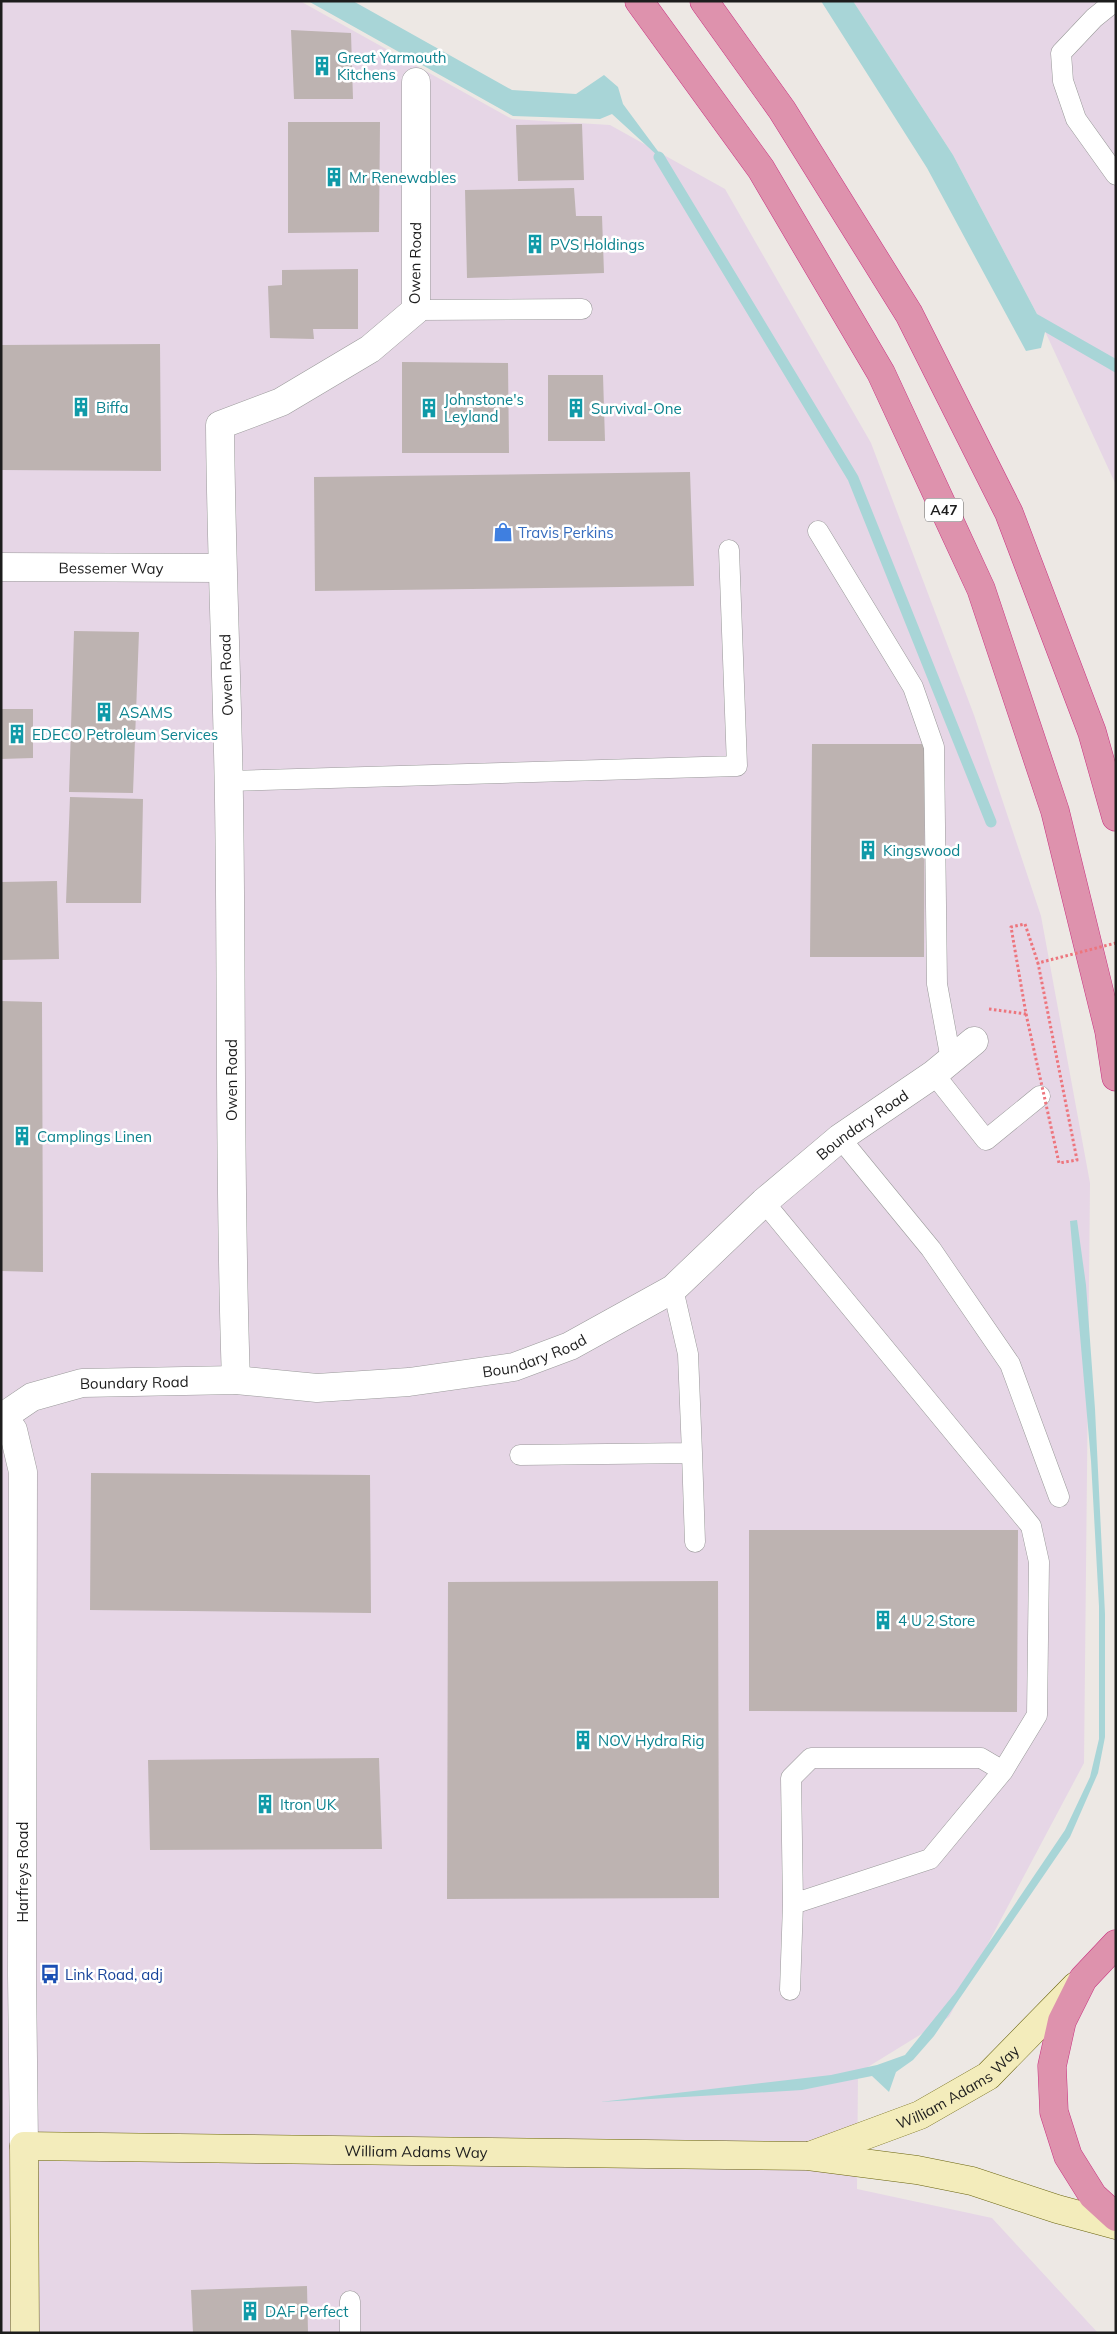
<svg xmlns="http://www.w3.org/2000/svg" width="1117" height="2334" font-family="Mulish,sans-serif">
<style>
.industrial{fill:#e6d6e6}
.water{fill:#a8d5d7}
.lines{fill:none;stroke-linecap:round;stroke-linejoin:round}
.stream{stroke:#a8d5d7;stroke-width:11}
.building{fill:#bdb3b1}
.lane-casing{stroke:#9a9a9a;stroke-width:21}
.street-casing{stroke:#9a9a9a;stroke-width:29}
.secondary-casing{stroke:#6a640e;stroke-width:29}
.highway-casing{stroke:#c93381;stroke-width:29}
.path{stroke:#ed757d;stroke-width:3;stroke-dasharray:2.5 2.5;stroke-linecap:butt}
.lane{stroke:#fff;stroke-width:20}
.street{stroke:#fff;stroke-width:28}
.secondary{stroke:#f3ecbb;stroke-width:28}
.highway{stroke:#de92ad;stroke-width:28}
.path-bridge{stroke:#ed757d;stroke-width:3;stroke-dasharray:2.5 2.5;stroke-linecap:butt}
.labels{text-anchor:middle;dominant-baseline:central;stroke-width:5;stroke-linejoin:round;paint-order:stroke}
.shield{fill:#fff;stroke:#616161;stroke-width:1}
.shield-label{font-size:14px;font-weight:bold;fill:#1d1d1d}
.culture-label{font-size:15px;fill:#0d838f;stroke:#fff;text-anchor:start}
.street-label{font-size:15px;fill:#1d1d1d;stroke:#fff}
.shop-label{font-size:15px;fill:#366cbe;stroke:#fff;text-anchor:start}
.transit-label{font-size:15px;fill:#164399;stroke:#fff;text-anchor:start}
</style>
<rect width="100%" height="100%" fill="#ede8e4"/>
<path class="industrial" d="M1,1H300L512,119L610,125L725,189L871,443L974,715L1041,916L1090,1183L1084,1763L949,2017L858,2073L857,2189L992,2218L1098,2333H1Z
M853,1H1116V485L1037,314L953,155Z"/>
<path class="water" d="M308,1H353L512,90L576,94L604,75L618,87L623,104L660,154L659,157L612,114L600,119L513,116Z
M821,1H853L953,155L1037,314L1116,359V373L1045,332L1041,348L1026,351L927,168Z
M1077,1220L1086,1285L1095,1409L1105,1614V1737L1098,1773L1070,1837L934,2036L913,2060L896,2072L889,2092L872,2076L802,2090L600,2102L831,2075L877,2065L905,2055L955,1993L1065,1830L1090,1777L1099,1739V1606L1091,1461L1070,1221Z"/>
<g class="lines">
<path class="stream" d="M659,157L853,478L991,822"/>
</g>
<path class="building" d="M291,30L351,33L353,99H294Z
M288,122H380L379,232L288,233Z
M582,124L584,180L518,181L516,125Z
M574,188L576,216H602L604,273L467,278L465,190Z
M358,269V329H313L314,339L270,338L268,286L282,285V270Z
M160,344L161,471L1,470V345Z
M402,362L508,363L509,453H402Z
M548,375H603L605,441H548Z
M690,472L694,586L315,591L314,477Z
M74,631L139,632L133,793L69,792Z
M1,709H33V758L1,759Z
M812,744H925L924,957H810Z
M70,797L143,799L141,903H66Z
M57,881L59,959L1,960V882Z
M1,1001L42,1002L43,1272L1,1271Z
M91,1473L370,1475L371,1613L90,1610Z
M749,1530H1018L1017,1712L749,1711Z
M718,1581L719,1898L447,1899L448,1582Z
M379,1758L382,1849L150,1850L148,1760Z
M307,2286L308,2333H193L191,2290Z"/>
<g class="lines">
<defs>
<path id="lane" d="M1115,1L1094,18L1061,53L1063,81L1076,119L1116,175
M416,310L582,309
M818,531L913,687L934,747L937,984L951,1060
M228,781L737,766L729,550
M934,1074L986,1140L1040,1096
M840,1138L931,1249L1010,1364L1059,1497
M764,1202L1031,1526L1039,1562L1037,1715L1003,1771L930,1859L793,1904L791,1778L811,1758H981L1003,1771
M692,1453L695,1542
M520,1455L692,1453L688,1354L673,1289
M790,1990L793,1904
M350,2333V2301"/>
<g id="street">
<path id="s1" d="M1,567L221,568"/>
<path d="M236,1380C229,1187 232,993 229,800C227,675 221,550 220,425L281,402L370,349L416,310V82"/>
<path d="M1,1415L13,1430L23,1472L22,1975L24,2146"/>
<path id="s2" d="M4,1416L32,1397L82,1383L236,1380L317,1388L409,1382L514,1367L570,1346L673,1289L764,1202L840,1138L934,1074L974,1041"/>
</g>
<g id="secondary">
<path id="s3" d="M812,2155L920,2115L988,2076L1076,1986"/>
<path id="s4" d="M25,2333L24,2146L808,2156L917,2170L972,2181L1057,2209L1116,2225"/>
</g>
<path id="highway" d="M639,1L761,169L881,373L981,589L1055,811L1109,1031L1116,1077
M704,1L782,110L909,314L1009,513L1092,732L1116,817
M1116,1944L1083,1979L1062,2021L1052,2066L1054,2112L1068,2156L1093,2196L1116,2217"/>
</defs>
<use href="#lane" class="lane-casing"/>
<use href="#street" class="street-casing"/>
<use href="#secondary" class="secondary-casing"/>
<use href="#highway" class="highway-casing"/>
<path class="path" d="M989,1009L1026,1014L1011,927L1025,924L1038,963"/>
<use href="#lane" class="lane"/>
<use href="#street" class="street"/>
<use href="#secondary" class="secondary"/>
<use href="#highway" class="highway"/>
<path class="path-bridge" d="M1026,1014L1059,1163L1077,1160L1038,963L1116,943"/>
</g>
<defs>
<symbol id="building-bare" viewBox="-9 -9 18 18"><path d="M-4-6H4V6H1V3H-1V6H-4ZM-2.5-4.3h1.7v1.8h-1.7ZM.8-4.3h1.7v1.8H.8ZM-2.5-1h1.7V.8h-1.7ZM.8-1h1.7V.8H.8Z" fill="#0f9aa8" stroke="#fff" stroke-width="2.5" paint-order="stroke"/></symbol>
<symbol id="shop-bare" viewBox="-9 -9 18 18"><path d="M-5-2.5h2.3a2.7 3.5 0 0 1 5.4 0H5L5.5 6h-11ZM-1.5-2.5h3a1.5 2.3 0 0 0-3 0Z" fill="#3f7fe0" stroke="#fff" stroke-width="2.5" paint-order="stroke"/></symbol>
<symbol id="bus-bare" viewBox="-9 -9 18 18"><path d="M-5-6H5V4H4V6H2V4H-2V6H-4V4H-5ZM-3.5-4V0h7V-4ZM-3.5 1.2v1.5H-2V1.2ZM2 1.2v1.5H3.5V1.2Z" fill="#1a4fb4" stroke="#fff" stroke-width="2.5" paint-order="stroke"/></symbol>
</defs>
<g fill-rule="evenodd">
<use href="#building-bare" x="308" y="52" width="28" height="28"/>
<use href="#building-bare" x="320" y="163" width="28" height="28"/>
<use href="#building-bare" x="521" y="230" width="28" height="28"/>
<use href="#building-bare" x="67" y="393" width="28" height="28"/>
<use href="#building-bare" x="415" y="394" width="28" height="28"/>
<use href="#building-bare" x="562" y="394" width="28" height="28"/>
<use href="#shop-bare" x="489" y="518" width="28" height="28"/>
<use href="#building-bare" x="90" y="698" width="28" height="28"/>
<use href="#building-bare" x="3" y="720" width="28" height="28"/>
<use href="#building-bare" x="854" y="836" width="28" height="28"/>
<use href="#building-bare" x="8" y="1122" width="28" height="28"/>
<use href="#building-bare" x="869" y="1606" width="28" height="28"/>
<use href="#building-bare" x="569" y="1726" width="28" height="28"/>
<use href="#building-bare" x="251" y="1790" width="28" height="28"/>
<use href="#bus-bare" x="36" y="1960" width="28" height="28"/>
<use href="#building-bare" x="236" y="2297" width="28" height="28"/>
</g>
<g class="labels">
<rect class="shield" x="925" y="498.5" width="38" height="23" rx="4"/>
<g class="shield-label">
<text x="944" y="510">A47</text>
</g>
<g class="culture-label">
<text x="337" y="57">Great Yarmouth<tspan x="337" dy="17">Kitchens</tspan></text>
<text x="349" y="177">Mr Renewables</text>
<text x="550" y="244">PVS Holdings</text>
<text x="444" y="399">Johnstone's<tspan x="444" dy="17">Leyland</tspan></text>
<text x="96" y="407">Biffa</text>
<text x="591" y="408">Survival-One</text>
<text x="119" y="712">ASAMS</text>
<text x="32" y="734">EDECO Petroleum Services</text>
<text x="883" y="850">Kingswood</text>
<text x="37" y="1136">Camplings Linen</text>
<text x="898" y="1620">4 U 2 Store</text>
<text x="598" y="1740">NOV Hydra Rig</text>
<text x="280" y="1804">Itron UK</text>
<text x="265" y="2311">DAF Perfect</text>
</g>
<g class="street-label">
<text transform="translate(415 263) rotate(-89)">Owen Road</text>
<text stroke="none"><textPath href="#s1" startOffset="110">Bessemer Way</textPath></text>
<text transform="translate(226 675) rotate(-92)">Owen Road</text>
<text transform="translate(231 1080) rotate(-90)">Owen Road</text>
<text stroke="none"><textPath href="#s2" startOffset="948">Boundary Road</textPath></text>
<text stroke="none"><textPath href="#s2" startOffset="542">Boundary Road</textPath></text>
<text stroke="none"><textPath href="#s2" startOffset="138">Boundary Road</textPath></text>
<text transform="translate(22 1872) rotate(-90)">Harfreys Road</text>
<text stroke="none"><textPath href="#s3" startOffset="162">William Adams Way</textPath></text>
<text stroke="none"><textPath href="#s4" startOffset="579">William Adams Way</textPath></text>
</g>
<g class="shop-label">
<text x="518" y="532">Travis Perkins</text>
</g>
<g class="transit-label">
<text x="65" y="1974">Link Road, adj</text>
</g>
</g>
<rect width="1117" height="2334" fill="none" stroke="#1d1d1d" stroke-width="5"/>
</svg>
